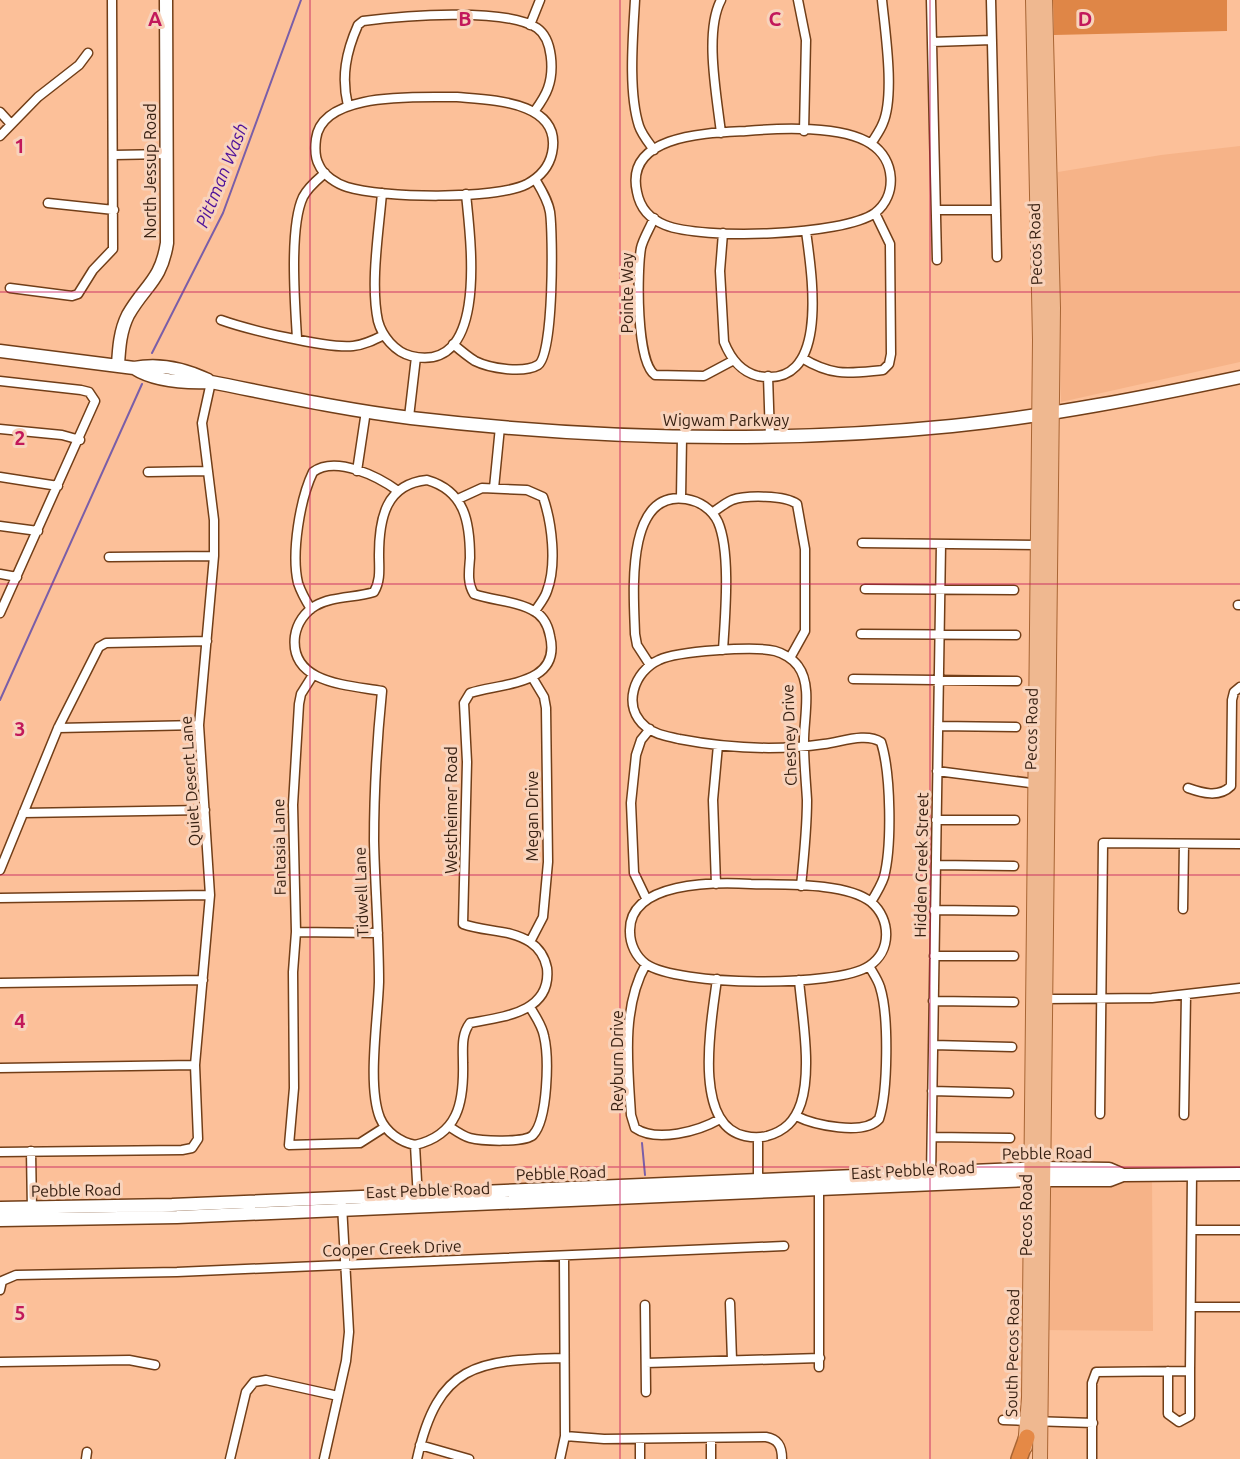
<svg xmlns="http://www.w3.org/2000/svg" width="1240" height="1459" font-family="Ubuntu,sans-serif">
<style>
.built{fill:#f6b388}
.green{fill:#df8647}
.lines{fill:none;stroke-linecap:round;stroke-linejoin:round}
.stream{stroke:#7a5ea8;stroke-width:2}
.street-casing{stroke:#713e18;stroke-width:11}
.secondary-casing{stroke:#713e18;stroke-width:15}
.primary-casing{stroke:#a86534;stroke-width:16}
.highway-casing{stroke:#a86534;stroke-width:18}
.street{stroke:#fff;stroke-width:8}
.secondary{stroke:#fff;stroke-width:12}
.primary{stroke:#efb890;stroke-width:14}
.highway{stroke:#e58946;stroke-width:15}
.grid{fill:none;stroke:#c2185b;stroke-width:1.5;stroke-opacity:0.55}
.labels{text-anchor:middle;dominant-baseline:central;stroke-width:6;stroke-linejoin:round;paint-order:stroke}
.street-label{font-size:16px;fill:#382112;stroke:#f8d3bc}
.water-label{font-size:18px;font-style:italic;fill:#4d119a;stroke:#f8d3bc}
.grid-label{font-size:20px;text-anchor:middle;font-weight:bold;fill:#c2185b;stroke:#f8d3bc;stroke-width:6;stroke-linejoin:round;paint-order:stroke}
</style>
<rect width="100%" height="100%" fill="#fcc099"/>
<path class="built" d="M1240,146V362L1061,402L1058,172L1161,155Z
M1037,1174H1152L1153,1331L1037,1330Z"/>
<path class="green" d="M1053,0H1227V31L1054,35Z"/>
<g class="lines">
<path class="stream" d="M152,353L223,213L301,0
M0,700L142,384
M642,1143L645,1175"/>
<defs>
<path id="street" d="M635,0C633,36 628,92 639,126C642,135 649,143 654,150
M721,0C704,32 717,97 721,133
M798,0L806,40L804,131
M931,0L937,260
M991,0L997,257
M530,25L540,0
M932,42L992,40
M457,97C491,100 563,101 552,153C549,167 540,177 527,184C495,200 382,198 347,187C337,184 323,175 319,165C315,158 315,147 316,139C322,90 421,98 457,97Z
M348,106C341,77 346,52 358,25L363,21C401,16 505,7 537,28C553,39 554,71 548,88C545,97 539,105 534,112
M0,112L10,123
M0,136L38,97L79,65L88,53
M871,144C843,125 779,128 746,131C709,133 624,134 637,192C640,208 650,219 665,225C702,240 842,236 875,213
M114,155L167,154
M382,193C379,230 370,284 378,321C382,336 395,352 411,356C490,375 470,236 466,194
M48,203L114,210
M937,210H996
M654,218C650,228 643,239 641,248C637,272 636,362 655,375L704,376L734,360
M723,233L720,271L724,342C730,357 741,372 758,376C832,390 811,270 806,231
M10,288L72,296L78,294L93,270L113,249L112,0
M221,320C246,329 328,349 353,346C364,345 374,340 384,335
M297,338C295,304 289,227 303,197C308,187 317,180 325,173
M453,344C460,350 467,356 475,361C489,368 523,374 538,365C554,355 553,233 550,212C548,200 541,189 535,179
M802,358C833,377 849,373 883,370L889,364L891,354L890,244L875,213C898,195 895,159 871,144C875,137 880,131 883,123C895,95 885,31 882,0
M768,376L770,437
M0,381L81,390L89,392L95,401L0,613
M409,417L416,357
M0,429L62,435L80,440
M357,471L366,411
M148,472L208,471
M0,477L58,486
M427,480C465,491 470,522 470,558C469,571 467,583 474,594C493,601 514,600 532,610C543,615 548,625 550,636C562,686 500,683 470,693L464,703L467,762L463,924C485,932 510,929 530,942C539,948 545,958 547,968C552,1013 502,1017 470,1023C461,1035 463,1048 463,1063C464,1103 458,1135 415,1145C400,1142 386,1132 380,1118C367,1086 378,1018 379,982C379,935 375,888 374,841C374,791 377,741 382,691C349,685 289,684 295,636C297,623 305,612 315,606C332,596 355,598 374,592C381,580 379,568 379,555C379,518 386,484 427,480Z
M494,488L500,427
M681,498L682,437
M458,499L482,488L527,490L543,497C552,523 557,565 547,591C545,598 539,605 535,611
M712,513C718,509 725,503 732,500C746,495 785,495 797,504L805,549V631L790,658
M0,526L38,531
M862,543L1038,545
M109,557L214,556
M0,574L17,577
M865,589L1014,590
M1238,605H1240
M311,609C306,601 301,592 298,583C291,553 300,499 313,472C336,455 379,477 398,491
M861,634L1016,635
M650,665L637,645L635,634C634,597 624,489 686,499C699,501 712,509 718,522C731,552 725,617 723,650
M313,675L301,694L299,704L293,805L296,932L293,972L294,1088L289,1145L360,1143L385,1127
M853,679L1017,681
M938,726L1016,727
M58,728L199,725
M937,771L1038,784
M1188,788C1202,793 1219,798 1231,786L1232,700L1234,692L1240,687
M23,813L205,810
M936,820H1015
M936,865L1014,866
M0,870L58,728L99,647L106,643L207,641
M716,884L713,800L718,745
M0,898L210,895
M646,898L634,873L631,803L636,755L641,740L650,729
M1183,909L1184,844
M934,910L1014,911
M296,932L378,933
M530,942L543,917L548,862L546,708L544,697L532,677
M934,956H1014
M646,964C621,1008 628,1066 631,1115L635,1128C657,1143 699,1131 720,1119
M869,966C836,988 678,986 646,964C636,957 630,944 630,932C628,881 715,882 751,884C782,885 846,882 871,902
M717,979C712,1018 691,1125 745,1136C754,1138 759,1138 767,1136C785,1131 795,1121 801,1103C812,1069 802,1015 799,980
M0,983L203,980
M1043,999L1152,998L1240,988
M933,1001L1014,1002
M933,1045L1012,1047
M0,1068L195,1065
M932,1091L1009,1093
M1100,1114L1103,843L1240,844
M1184,1115L1186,995
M796,1116C814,1125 864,1136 879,1119C888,1092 889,1015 880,987C878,980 873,973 869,966C892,951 891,919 871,902C876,894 881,886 884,877C892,846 891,773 881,742C866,732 841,742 824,744C776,751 726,748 679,739C667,736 656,735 646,727C621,707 634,671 659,660C677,651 755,646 775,651C783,653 793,659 798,666C813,686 803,721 804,745C804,763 806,782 807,800C807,828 804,857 801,886
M450,1127C456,1131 463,1136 470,1138C481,1141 525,1143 533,1135C548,1119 549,1057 544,1036C542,1025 535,1016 530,1007
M932,1137L1010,1138
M758,1138V1183
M415,1145L418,1199
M31,1151L32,1211
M0,1152L182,1150L192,1148L198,1139L195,1065L210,895L199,725L214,556V520L202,423L211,382
M931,1177L941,544
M1192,1230H1240
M0,1290L2,1281L16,1275L177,1272L784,1246
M730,1303L732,1360
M645,1305L646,1392
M1191,1307H1240
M0,1362L129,1360L155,1365
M646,1363L820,1358
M819,1367V1185
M1168,1371V1414L1179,1422L1190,1416V1371
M1003,1420L1093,1423
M565,1436L604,1439L766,1437C778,1439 782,1446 782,1459
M711,1438V1459
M420,1445L469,1459
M86,1459L87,1452
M230,1459L246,1392L254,1382L266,1380L338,1396
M324,1459L346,1361L349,1332L342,1205
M417,1459C438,1364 477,1360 564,1358
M560,1459L565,1436L564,1256
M640,1459V1439
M1092,1459V1383L1096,1372L1190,1371L1192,1174"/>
<path id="secondary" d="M0,351L134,368C159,363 185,369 208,380
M118,365C119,348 120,331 128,315C145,285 161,281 167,243L166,0
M134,368C154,381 187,383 211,382C277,395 344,410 411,418C591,439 772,444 952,426C1049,416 1145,397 1240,377
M0,1208L172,1205L1043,1168L1109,1169L1123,1175
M0,1220L177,1217L1029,1180H1110L1123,1175L1240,1174"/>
<path id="primary" d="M1025,1447L1029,1398L1040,340L1033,0
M1040,1459L1053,308L1045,0"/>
<path id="highway" d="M1019,1459L1027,1437"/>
</defs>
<use href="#street" class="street-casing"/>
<use href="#secondary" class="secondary-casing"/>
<use href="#primary" class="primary-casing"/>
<use href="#highway" class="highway-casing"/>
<use href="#street" class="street"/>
<use href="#secondary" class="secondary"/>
<use href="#primary" class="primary"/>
<use href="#highway" class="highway"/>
</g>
<path class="grid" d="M310,0V1459M620,0V1459M930,0V1459M0,292H1240M0,584H1240M0,875H1240M0,1167H1240"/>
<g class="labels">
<g class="street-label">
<text transform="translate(150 171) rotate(-90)">North Jessup Road</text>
<text transform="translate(1035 244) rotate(-92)">Pecos Road</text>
<text transform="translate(627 293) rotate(-90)">Pointe Way</text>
<text x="726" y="420">Wigwam Parkway</text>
<text transform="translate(1031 729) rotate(-89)">Pecos Road</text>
<text transform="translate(789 735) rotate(-92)">Chesney Drive</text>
<text transform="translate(190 781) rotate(-94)">Quiet Desert Lane</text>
<text transform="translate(451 810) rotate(-90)">Westheimer Road</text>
<text transform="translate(532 816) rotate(-90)">Megan Drive</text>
<text transform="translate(279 847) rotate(-91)">Fantasia Lane</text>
<text transform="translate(921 865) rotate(-89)">Hidden Creek Street</text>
<text transform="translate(361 892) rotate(-92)">Tidwell Lane</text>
<text transform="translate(617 1061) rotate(-90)">Reyburn Drive</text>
<text transform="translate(1047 1153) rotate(-1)">Pebble Road</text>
<text transform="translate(913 1170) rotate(-3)">East Pebble Road</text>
<text transform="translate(561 1173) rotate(-2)">Pebble Road</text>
<text transform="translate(76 1190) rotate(-1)">Pebble Road</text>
<text transform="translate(428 1190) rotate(-2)">East Pebble Road</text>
<text transform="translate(1026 1215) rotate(-90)">Pecos Road</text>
<text transform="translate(392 1248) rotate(-2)">Cooper Creek Drive</text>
<text transform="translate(1012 1353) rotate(-89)">South Pecos Road</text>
</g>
<g class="water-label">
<text transform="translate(221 175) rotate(-68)">Pittman Wash</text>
</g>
</g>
<g class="grid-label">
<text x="155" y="26">A</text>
<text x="465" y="26">B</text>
<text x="775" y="26">C</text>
<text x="1085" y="26">D</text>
<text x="20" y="153">1</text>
<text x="20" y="445">2</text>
<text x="20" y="736">3</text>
<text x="20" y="1028">4</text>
<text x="20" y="1320">5</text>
</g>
</svg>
